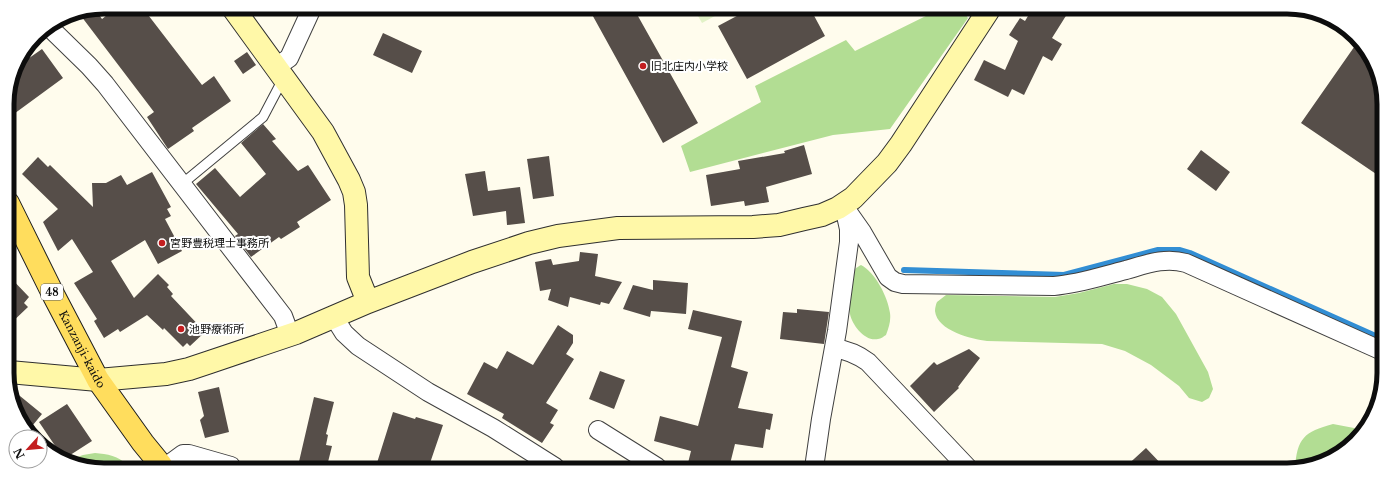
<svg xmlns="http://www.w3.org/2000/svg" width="1391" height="477" font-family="'Libre Baskerville','Noto Sans JP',serif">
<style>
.forest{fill:#b2dd93}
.pitch{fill:#e2f2c7}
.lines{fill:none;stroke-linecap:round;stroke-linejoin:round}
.stream{stroke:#328ed4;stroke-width:6}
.building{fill:#564e49}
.lane-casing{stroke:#404040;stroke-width:11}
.street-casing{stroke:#404040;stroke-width:20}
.secondary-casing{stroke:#2f2f2f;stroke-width:24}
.primary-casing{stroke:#1e1e1e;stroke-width:24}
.lane{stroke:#fff;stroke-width:9}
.street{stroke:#fff;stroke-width:18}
.secondary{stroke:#fff8a8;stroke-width:22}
.primary{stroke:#ffdd5d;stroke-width:22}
.poi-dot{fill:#c41e20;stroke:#fff;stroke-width:1.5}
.labels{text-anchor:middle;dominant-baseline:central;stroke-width:4;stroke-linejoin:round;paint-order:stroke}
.shield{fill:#fff;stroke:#565656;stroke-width:1}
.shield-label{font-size:10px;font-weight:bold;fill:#0d0d0d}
.poi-label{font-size:11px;fill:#0d0d0d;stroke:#fff;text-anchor:start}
.street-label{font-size:11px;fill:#0d0d0d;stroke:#fff}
.rim{fill:none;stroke:#0d0d0d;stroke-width:5}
</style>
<rect width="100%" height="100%" fill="#fffced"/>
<path class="forest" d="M938,10L963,11L968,18L890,129L833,135L690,172L681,146L761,102L755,86L846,40L855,51Z
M861,265C875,272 888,297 890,313C891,321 889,327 886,335C884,336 881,339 878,339C865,342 852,325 850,314C848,306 851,275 856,268C857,268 860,265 861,265Z
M1114,284H1127L1147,289L1162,297L1176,314L1208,372L1213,389L1209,398L1202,402L1189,398L1179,386L1151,365L1125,351L1102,344L987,341C972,339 937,331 935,311C935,308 936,304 937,302L946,295L1055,297L1079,293Z
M1333,424L1354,428L1359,432L1346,450L1295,469C1297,438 1304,432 1333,424Z
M95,453C107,454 119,456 127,465H73L66,461L83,455Z"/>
<path class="pitch" d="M694,9L726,10L702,23Z"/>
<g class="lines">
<path class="stream" d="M904,270L1064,275L1158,250H1180L1190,253L1380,338"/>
</g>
<path class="building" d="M117,7H142L202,85L214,76L231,101L192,128L194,131L168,149L147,117L154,112L78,12L95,9L102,19Z
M589,9H634L698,123L663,143Z
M748,10H811L825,36L747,79L718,26Z
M1031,11H1069L1052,38L1062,44L1052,61L1043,56L1024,95L1012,89L1008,97L974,80L984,60L1005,70L1018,41L1009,35L1020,18L1025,21Z
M383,33L422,51L412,73L373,55Z
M1359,40L1383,91L1382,178L1301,123Z
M42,49L63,78L7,119V97L15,68Z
M247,52L256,65L243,74L234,61Z
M263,124L276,139L272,141L298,171L308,165L331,200L297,222L300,227L281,239L279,237L251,257L235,236L238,234L196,184L215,168L240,197L266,174L241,143Z
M804,145L812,174L766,187L769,202L745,206L744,201L711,206L706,175L740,169L738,161L785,153L784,151Z
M1201,150L1230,172L1216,191L1187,169Z
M549,156L554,196L533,199L527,159Z
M38,157L48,167L50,165L93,207L92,183H106L121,175L127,185L152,172L171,207L167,209L171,216L165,219L182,251L158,264L145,240L111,261L134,298L158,274L169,285L167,287L173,294L171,296L205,332L190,346L187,343L183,347L164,328L163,330L147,315L120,332L118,329L104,338L94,321L97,319L74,283L93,272L72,239L58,251L43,222L58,209L22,174Z
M485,171L488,191L520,187L525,223L507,225L506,211L473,216L465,174Z
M580,252L598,254L595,276L622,282L609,304L601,302L600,305L570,297L568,307L548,300L551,289L540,291L535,262L551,259L553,265L579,261Z
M8,275L29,297L24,303L28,307L8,326Z
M653,280L688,283L686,314L651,311L650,317L623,309L633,285L653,290Z
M797,309L829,312L824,344L780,339L783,312L797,313Z
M693,310L742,321L731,367L748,372L738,408L773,414L770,430L766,429L763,448L735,444L729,468L687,467L691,451L654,441L660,416L698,426L722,337L688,329Z
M558,325L573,335V343L566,354L574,359L546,403L558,410L550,423L554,425L542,443L502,418L504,414L467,394L484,362L497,369L507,351L533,365Z
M969,349L980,358L958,387L959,388L934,412L910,386L934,362L937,365Z
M600,371L625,380L614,409L589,399Z
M9,387L42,414L28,431L9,392Z
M219,387L229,432L205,438L200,420L204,416L198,392Z
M314,397L334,402L326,434L328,435L326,445L332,446L327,466H298Z
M67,404L92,441L64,459L39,422Z
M393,412L415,419L416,417L443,425L429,466H376Z
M1146,448L1166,469H1123Z"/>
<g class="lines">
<defs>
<path id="lane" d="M182,184L263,117L283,79"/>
<path id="street" d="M48,26L89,66L105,84L283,316L290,335
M276,67L289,58L312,8
M843,205L862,232L888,277L895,282L903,284L1054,286C1079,284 1102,276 1126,270C1147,264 1165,257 1186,263L1380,350
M334,317L344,333L358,346L428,392L493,428L555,467
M834,348C847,350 857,354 868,362L969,469
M598,430L657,467
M168,465L183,454H189L231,466
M814,468L821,419L837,331L849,242V229L845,211"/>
<path id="secondary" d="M233,8L323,132L349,180L354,192L356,205L358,277L368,302
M9,372L98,380L166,374L189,369L210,362L296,333L368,302L472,262L529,243L558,236L618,228L753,227L779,225L804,219L822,215L838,208L853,198L887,163L901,144L988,11"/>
<g id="primary">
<path id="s1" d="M8,203L53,294L98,380L143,443L161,465"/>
</g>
</defs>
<use href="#lane" class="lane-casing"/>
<use href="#street" class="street-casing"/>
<use href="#secondary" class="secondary-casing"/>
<use href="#primary" class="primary-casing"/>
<use href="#lane" class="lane"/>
<use href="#street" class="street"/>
<use href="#secondary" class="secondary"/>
<use href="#primary" class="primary"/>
</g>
<g class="poi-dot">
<circle cx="643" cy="66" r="4"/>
<circle cx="162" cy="243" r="4"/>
<circle cx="181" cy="329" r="4"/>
</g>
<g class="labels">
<rect class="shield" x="41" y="284" width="22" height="16" rx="3"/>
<g class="shield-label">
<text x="52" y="292">48</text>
</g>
<g class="poi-label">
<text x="651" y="66">旧北庄内小学校</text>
<text x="170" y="243">宮野豊税理士事務所</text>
<text x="189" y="329">池野療術所</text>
</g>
<g class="street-label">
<text stroke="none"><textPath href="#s1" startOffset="164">Kanzanji-kaido</textPath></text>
</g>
</g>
<path d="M0 0H1391V477H0ZM104 14H1287A90 90 0 0 1 1377 104V373A90 90 0 0 1 1287 463H104A90 90 0 0 1 14 373V104A90 90 0 0 1 104 14Z" fill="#fff" fill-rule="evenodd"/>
<path class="rim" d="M104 14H1287A90 90 0 0 1 1377 104V373A90 90 0 0 1 1287 463H104A90 90 0 0 1 14 373V104A90 90 0 0 1 104 14Z"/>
<g transform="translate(28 449) rotate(243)"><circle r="19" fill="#ffffff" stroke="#9e9e9e"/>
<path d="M0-3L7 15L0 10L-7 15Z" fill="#c41e20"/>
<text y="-6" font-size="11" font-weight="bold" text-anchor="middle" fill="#0d0d0d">N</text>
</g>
</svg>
